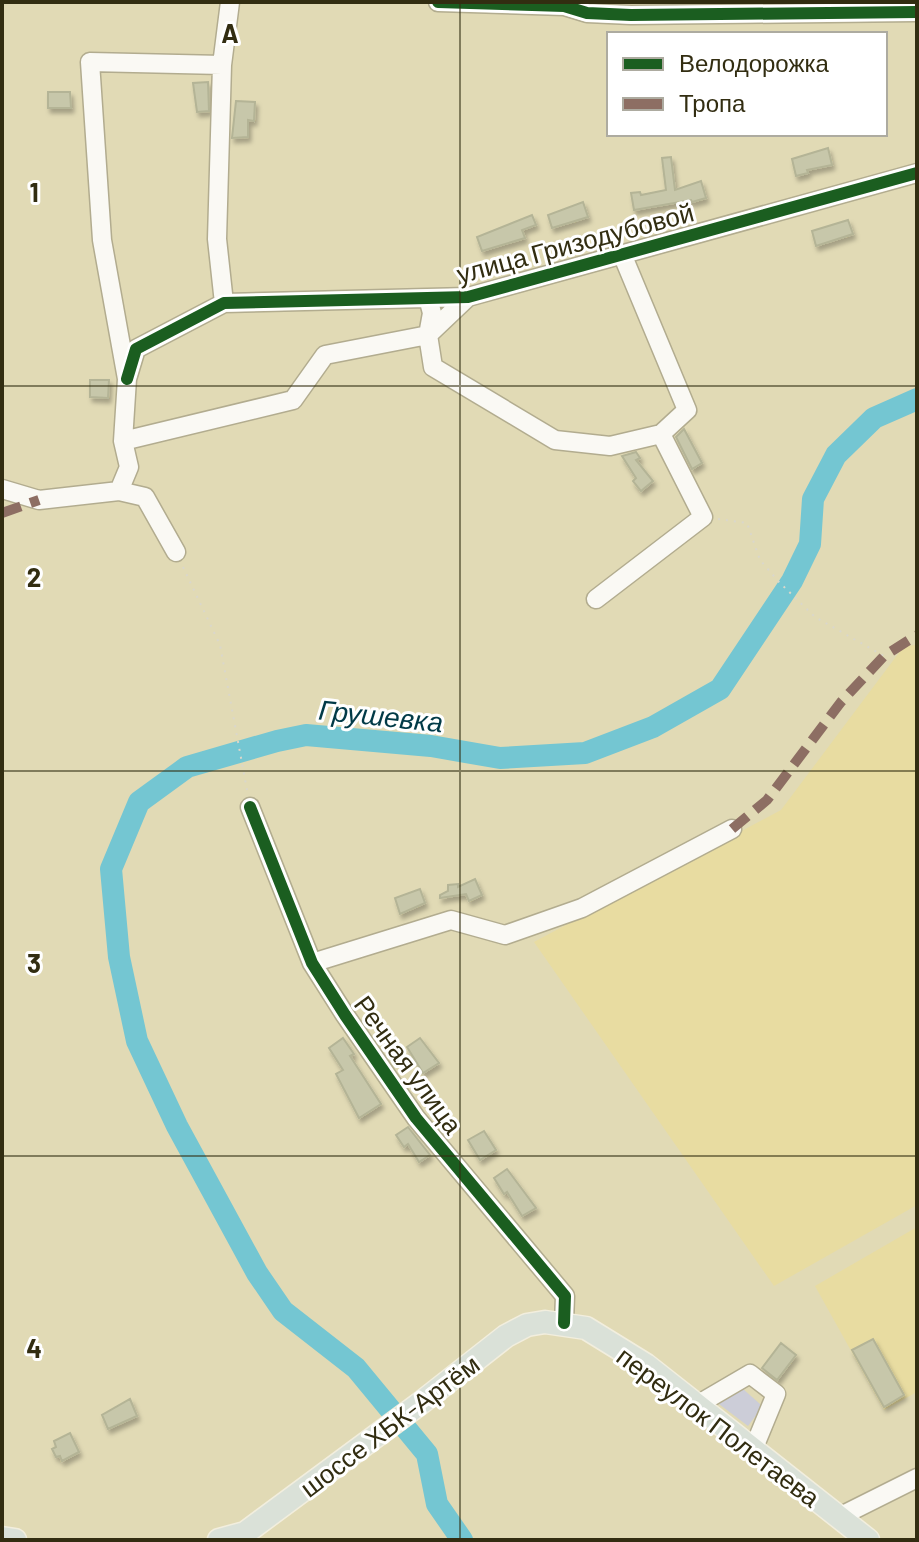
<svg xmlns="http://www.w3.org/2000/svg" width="919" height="1542" font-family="Barlow,sans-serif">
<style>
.built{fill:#e8dca1}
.green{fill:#cccdd8}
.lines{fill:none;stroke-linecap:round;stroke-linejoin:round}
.river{stroke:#74c6d2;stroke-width:22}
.building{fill:#c7c7aa;stroke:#b4b496;stroke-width:2;filter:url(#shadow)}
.minor-casing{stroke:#b2ac8f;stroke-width:21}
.major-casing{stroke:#f2eede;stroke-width:25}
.path{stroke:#dad7cb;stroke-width:2;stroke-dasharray:2 6;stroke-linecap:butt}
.minor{stroke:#faf9f4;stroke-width:18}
.major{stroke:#dae1d8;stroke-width:22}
.quiet{stroke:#8d6e63;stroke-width:10;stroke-dasharray:20 10;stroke-linecap:butt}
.cycleway-casing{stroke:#fff;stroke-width:17}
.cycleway{stroke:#1b5e20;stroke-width:12}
.grid{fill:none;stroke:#322d11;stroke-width:2;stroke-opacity:0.55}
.labels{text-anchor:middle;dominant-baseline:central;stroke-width:6;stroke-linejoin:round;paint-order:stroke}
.street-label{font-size:26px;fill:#322d11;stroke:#fff}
.water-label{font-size:28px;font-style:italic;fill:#013a47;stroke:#fff}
.grid-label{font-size:26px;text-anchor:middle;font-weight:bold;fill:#322d11;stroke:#fff;stroke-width:6;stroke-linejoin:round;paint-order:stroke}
</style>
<defs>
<filter id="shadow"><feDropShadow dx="2.5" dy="4.5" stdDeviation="2" flood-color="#0004"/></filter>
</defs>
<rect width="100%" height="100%" fill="#e1dab5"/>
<path class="built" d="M917,645V1205L774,1286L534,942L781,810L904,646Z
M917,1227V1392L884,1410L815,1286Z"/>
<path class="green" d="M736,1389H743L760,1404V1410L748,1426L719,1404L720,1401Z"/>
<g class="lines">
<path class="river" d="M462,1540L437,1504L427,1454L356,1368L283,1311L257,1273L177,1126L137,1041L119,957L111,869L139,802L187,767L277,741L306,735L431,746L500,758L585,753L653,727L720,689L792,581L810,544L813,499L836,455L874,418L917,399"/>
</g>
<path class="building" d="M208,82L209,111L197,112L193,83Z
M48,92H70L71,108H48Z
M236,101L255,102L254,121L248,120V137L232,138Z
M828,148L832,165L807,170L808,173L796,176L792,159Z
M671,157L675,190L701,181L706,198L692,202L691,200L634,210L631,193L640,192L641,195L666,190L662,158Z
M583,202L588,217L552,228L548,215Z
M532,215L536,225L522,230L525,238L482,251L477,237Z
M848,220L853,234L816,246L812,231Z
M90,380H109L108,398L90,397Z
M684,429L702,463L692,469L676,437Z
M636,452L640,458L636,460L653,481L641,491L633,481L636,478L622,456Z
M475,879L482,895L469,901L466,894L440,898V895L448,891V885L458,884V887Z
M420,889L425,903L400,914L395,898Z
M343,1038L354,1054L350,1056L381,1104L359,1118L336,1074L343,1070L329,1048Z
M420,1038L439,1063L423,1073L407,1047Z
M408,1127L430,1155L419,1162L408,1144L404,1147L396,1135Z
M484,1131L496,1150L480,1160L468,1140Z
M507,1169L536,1208L522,1216L507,1192L504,1194L494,1178Z
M873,1339L904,1395L884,1407L852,1350Z
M781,1343L796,1355L777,1380L762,1368Z
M130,1399L137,1416L108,1429L102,1415Z
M70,1433L79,1452L62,1461L60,1456L56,1457L52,1449L56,1447L54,1441Z"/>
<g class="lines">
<defs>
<path id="minor" d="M438,2L564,6L587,13L631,15L917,12
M428,298L432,313L428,335L433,367L555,440L610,446L661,434L687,410L622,254
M224,303L217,239L222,65L230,2
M127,379L136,349L224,303L468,297L917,173
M123,441L293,400L325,355L428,335L468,297
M2,489L39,500L119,491L145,497L176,552
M119,491L129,467L123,441L127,379L102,240L90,62L222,65
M596,599L703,517L661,434
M250,807L312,963L345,1015L416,1118L565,1296L564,1323
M312,963L451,920L505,935L582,908L732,829
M697,1405L750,1374L776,1394L753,1450
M839,1517L917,1478"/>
<path id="major" d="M2,1538L15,1540
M219,1540L245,1533L422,1402L506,1336L527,1325L545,1322L586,1328L646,1365L868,1540"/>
</defs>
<use href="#minor" class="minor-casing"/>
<use href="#major" class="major-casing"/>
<path class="path" d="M718,519L747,523L760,560L779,582L815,617L884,656
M183,567L220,645L247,790"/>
<use href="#minor" class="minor"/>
<use href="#major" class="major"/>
<path class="quiet" d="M2,513L39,500
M732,829L767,800L841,702L884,656L917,635"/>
<defs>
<path id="cycleway" d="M438,2L564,6L587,13L631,15L917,12
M127,379L136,349L224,303L468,297L917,173
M250,807L312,963L345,1015L416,1118L565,1296L564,1323"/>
</defs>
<use href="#cycleway" class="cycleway-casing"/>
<use href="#cycleway" class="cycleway"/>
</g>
<path class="grid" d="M460,2V1540M2,386H917M2,771H917M2,1156H917"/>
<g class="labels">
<g class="street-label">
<text transform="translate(575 242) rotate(-15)">улица Гризодубовой</text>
<text transform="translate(409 1064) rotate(54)">Речная улица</text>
<text transform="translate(389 1425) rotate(-37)">шоссе ХБК-Артём</text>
<text transform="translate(719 1426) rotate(37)">переулок Полетаева</text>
</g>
<g class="water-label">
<text transform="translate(381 715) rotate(6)">Грушевка</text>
</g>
</g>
<g class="grid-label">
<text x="230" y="43">A</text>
<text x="34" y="202">1</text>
<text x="34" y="587">2</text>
<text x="34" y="973">3</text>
<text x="34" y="1358">4</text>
</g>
<rect width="919" height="1542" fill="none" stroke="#322d11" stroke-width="8"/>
<rect x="607" y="32" width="280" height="104" fill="#ffffff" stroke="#adaba0" stroke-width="2"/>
<rect x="623" y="58" width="40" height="12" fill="#1b5e20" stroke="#adaba0" stroke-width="2"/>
<text x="679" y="72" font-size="24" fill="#322d11">Велодорожка</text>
<rect x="623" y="98" width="40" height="12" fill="#8d6e63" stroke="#adaba0" stroke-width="2"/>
<text x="679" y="112" font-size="24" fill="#322d11">Тропа</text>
</svg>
